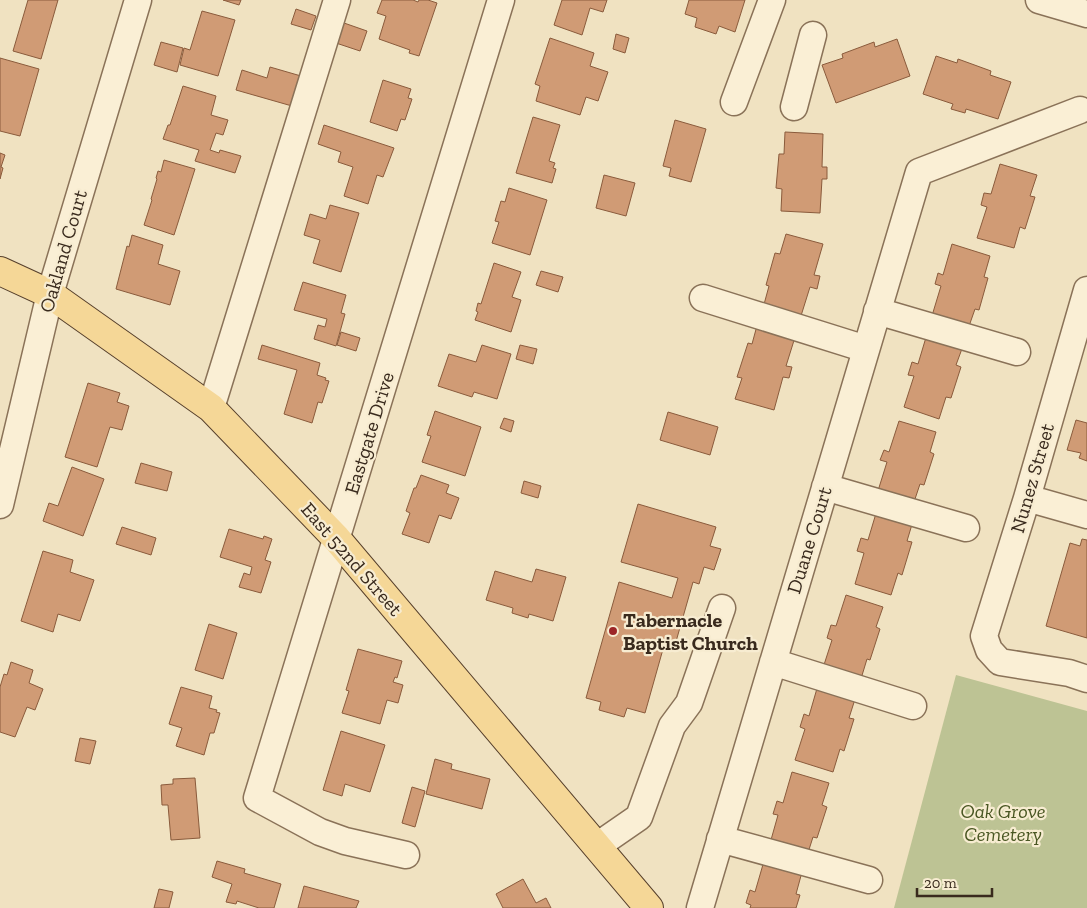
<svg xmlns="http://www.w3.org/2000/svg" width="1087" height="908" font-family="'Zilla Slab',serif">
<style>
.cemetery{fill:#bdc394}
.building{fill:#d09b75;stroke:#8a5b3c}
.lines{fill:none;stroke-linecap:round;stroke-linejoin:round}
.minor-casing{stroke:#8a7258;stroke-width:29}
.major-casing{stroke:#57402c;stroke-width:30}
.minor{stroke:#faefd5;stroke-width:26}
.major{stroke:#f5d797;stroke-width:28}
.poi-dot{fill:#9c2526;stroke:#f7ecd1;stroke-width:2}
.labels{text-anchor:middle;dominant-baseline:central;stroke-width:4.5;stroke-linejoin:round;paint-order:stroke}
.street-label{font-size:20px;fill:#392a1d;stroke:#f7ecd1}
.poi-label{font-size:20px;font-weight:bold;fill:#392a1d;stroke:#f7ecd1;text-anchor:start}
.park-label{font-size:20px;font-style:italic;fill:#495622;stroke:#f7ecd1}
</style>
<rect width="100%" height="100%" fill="#f0e2c1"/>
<path class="cemetery" d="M956,675L1087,711V908H894Z"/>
<path class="building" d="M28,0H58L41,59L13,51Z
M223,0H241L239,5Z
M382,0H413L418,2L419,0H428L437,3L419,56L409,53L410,50L379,39L386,16L377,13Z
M562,0H607L603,12L590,8L582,35L554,25Z
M689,0H745L735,32L719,26L716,34L695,27L697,18L685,14Z
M296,9L316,16L311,30L291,24Z
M202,11L235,20L218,76L180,65L184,48L190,50Z
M344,23L367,31L360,51L336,43Z
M616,34L629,38L625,53L613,49Z
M550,38L594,53L590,66L608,72L598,101L586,97L580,115L536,101L540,86L535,84Z
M897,39L910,76L836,103L822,65L843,58L842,54L874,42L875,47Z
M161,42L183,48L177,72L154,65Z
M936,56L957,63L958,59L991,71L990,75L1011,82L998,119L966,109L965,113L951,109L953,104L923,94Z
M0,58L39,69L20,136L0,131Z
M270,67L301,76L292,106L236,90L242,70L267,78Z
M383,80L411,89L408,98L412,99L405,120L401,119L397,131L370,122Z
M183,86L216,96L211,115L228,120L223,135L216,133L210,150L219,153L220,150L241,156L235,173L195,161L199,150L163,139L168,125H170Z
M533,117L560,125L549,161L555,163L553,168L556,169L552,183L516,173Z
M675,120L706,129L691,182L669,176L671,168L663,166Z
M324,125L394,148L383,177L377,175L368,204L344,196L353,167L338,162L341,152L318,144Z
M785,132L823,134L822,167H827V179H822L820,213L781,211L782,189L776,188L779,154H784Z
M0,153L5,155L1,167L3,168L0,179Z
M164,160L195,169L174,235L144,225L152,200L151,199L157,179L156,178L158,171L161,172Z
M1000,164L1037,175L1030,196L1035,197L1025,229L1020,227L1014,248L977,238L987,207L981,205L984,193L991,194Z
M604,175L635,183L626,216L596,208Z
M509,188L547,200L530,255L492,243L499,222L495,221L501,201L505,202Z
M330,205L359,213L341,272L313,263L320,240L304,235L310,214L326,219Z
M786,234L823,244L814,275L820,276L817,289L810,287L800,319L763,308L769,286L766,285L775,253L780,254Z
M132,235L163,245L158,264L180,271L170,305L116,289L127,246L129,247Z
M952,244L990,256L984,277L988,278L979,310L975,309L968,329L931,319L941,286L935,284L938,273L943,275Z
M494,263L521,272L512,297L521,300L511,332L475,320L478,312L476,311L478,303L481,304Z
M541,271L563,277L558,292L536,285Z
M303,282L346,295L341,313L345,314L336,346L314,339L318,325L325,327L327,319L294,310Z
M758,322L796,334L786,366L792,367L789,378L783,377L774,410L735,399L742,378L737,377L748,343L752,344Z
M341,332L360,338L356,351L337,345Z
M927,334L963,346L956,365L961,367L951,398L946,397L939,419L904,407L914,376L908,375L912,362L918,364Z
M262,345L320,363L317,375L326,378L325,380L329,381L322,403L318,402L312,423L284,414L297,370L258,359Z
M482,345L511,354L497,399L474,392L472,397L438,386L449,354L476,362Z
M520,345L537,349L533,364L516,359Z
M88,383L120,393L117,402L129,406L122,430L110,427L97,467L65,457Z
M435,411L481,427L465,476L422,462L431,436L427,435Z
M668,412L718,427L710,455L660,440Z
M504,418L514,421L511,432L500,428Z
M1076,420L1087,423V461L1079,458L1081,453L1067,450Z
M899,421L936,432L930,452L934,454L924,485L920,484L913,505L877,494L887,462L880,460L884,450L889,452Z
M141,463L172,472L167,491L135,483Z
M72,467L104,479L83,536L43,521L49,503L58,506Z
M421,475L449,485L446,493L459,498L451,519L439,515L429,543L402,534L410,513L406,511L414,488H416Z
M524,481L541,486L538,498L521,493Z
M638,504L716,527L710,546L721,549L714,570L704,567L699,584L693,582L675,645L665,642L645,713L627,708L624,717L599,710L601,702L586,698L619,582L672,598L678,578L621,562Z
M877,510L913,521L907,541L912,542L902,575L898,573L891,595L855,584L864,553L857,551L861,538L868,540Z
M122,527L156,538L151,555L116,544Z
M229,529L263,539L264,536L272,539L265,560L271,562L261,593L239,587L244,573L250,575L252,567L220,557Z
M1082,539L1087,540V638L1046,626L1070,543L1080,546Z
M43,551L73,560L70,572L94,580L80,621L58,614L53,632L21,621Z
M536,569L566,577L553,621L529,614L528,618L512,613L513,608L486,600L495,571L532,582Z
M846,595L883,607L876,627L880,629L870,660L867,659L860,682L822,671L832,640L827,638L831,625L836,626Z
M209,624L237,633L223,679L195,670Z
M358,649L402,661L397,678L395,677L393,682L403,685L398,703L387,700L380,724L342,713L349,691L346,690Z
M11,662L33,670L29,683L43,689L35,710L27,707L15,737L0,732V687L4,674L7,675Z
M818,685L856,696L849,718L854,719L844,751L840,749L833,772L795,760L805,729L800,727L804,714L809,716Z
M181,687L212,696L209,708L217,710L216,712L220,713L214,733H210L204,755L176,746L182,728L169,724Z
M341,731L385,745L370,792L345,784L342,796L323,790Z
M80,738L96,741L90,764L75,761Z
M435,759L452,764L451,769L490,779L482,809L426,794Z
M792,772L829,783L822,805L827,807L817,838L813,837L806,859L769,847L778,815L773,814L777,801L783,803Z
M195,778L200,838L171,840L168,805H162L161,785L173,784V779Z
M412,787L425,791L415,827L402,823Z
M217,861L245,869L244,873L281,884L274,908H259L237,901L236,904L226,902L232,884L212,877Z
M764,861L802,872L796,894L800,895L796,908H750L751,905L746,903L750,890L755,892Z
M523,879L536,903L546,898L551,908H503L496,894Z
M304,886L359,901L356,908H298Z
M159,889L173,892L169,908H154Z"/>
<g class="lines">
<defs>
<path id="minor" d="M1039,0L1087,14
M734,102L772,0
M794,107L813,35
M1087,290L1027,498L984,636L989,650L1000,662L1069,673L1087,679
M703,298L866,349
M877,311L1017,352
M211,408L337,0
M825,487L966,528
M1027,498L1087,515
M0,505L50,294L138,0
M773,662L913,706
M720,839L869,880
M597,846L639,817L672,726L689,703L722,608
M406,855L345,841L320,832L257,798L501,0
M700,908L919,172L1080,110"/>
<path id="major" d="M0,271L50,294L211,408L336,538L649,908"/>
</defs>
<use href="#minor" class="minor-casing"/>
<use href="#major" class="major-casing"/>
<use href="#minor" class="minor"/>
<use href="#major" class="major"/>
</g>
<circle class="poi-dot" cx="613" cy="631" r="5"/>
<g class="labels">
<g class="street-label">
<text transform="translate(63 251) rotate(-74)">Oakland Court</text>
<text transform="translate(369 433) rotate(-73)">Eastgate Drive</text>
<text transform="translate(1032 478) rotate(-74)">Nunez Street</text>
<text transform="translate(809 540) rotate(-73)">Duane Court</text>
<text transform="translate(352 559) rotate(49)">East 52nd Street</text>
</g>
<g class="poi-label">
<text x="623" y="620">Tabernacle<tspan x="623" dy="23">Baptist Church</tspan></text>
</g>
<g class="park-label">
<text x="1003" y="811">Oak Grove<tspan x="1003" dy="23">Cemetery</tspan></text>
</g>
</g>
<path d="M917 888v8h75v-8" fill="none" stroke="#392a1d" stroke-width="2.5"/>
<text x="924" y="888" font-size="15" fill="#392a1d" stroke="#f7ecd1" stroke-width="4" paint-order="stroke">20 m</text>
</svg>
